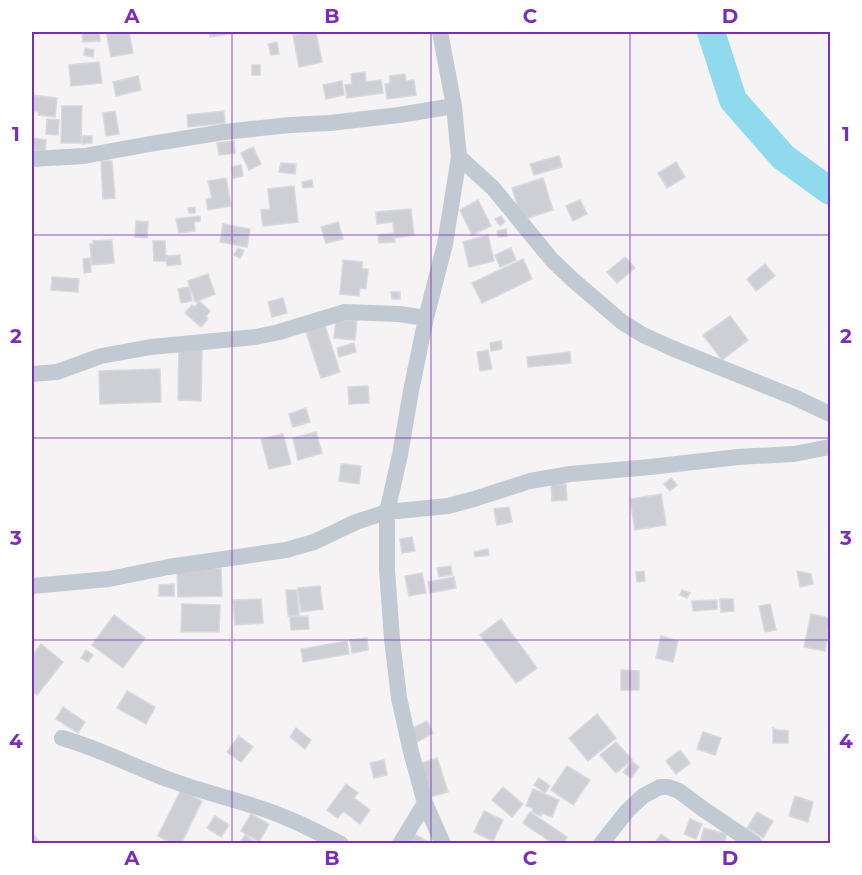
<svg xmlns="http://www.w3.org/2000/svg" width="862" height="875" font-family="Montserrat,sans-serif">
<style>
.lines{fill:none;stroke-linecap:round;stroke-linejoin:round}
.river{stroke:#90daee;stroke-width:28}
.building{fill:#cdcfd5;stroke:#d7d9de;stroke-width:1.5}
.street{stroke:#c1cad2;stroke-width:16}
.grid{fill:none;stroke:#7b2cbf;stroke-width:1.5;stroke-opacity:0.55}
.neatline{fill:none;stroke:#7b2cbf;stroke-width:2}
.grid-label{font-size:20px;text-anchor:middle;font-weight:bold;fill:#7b2cbf}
</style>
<rect width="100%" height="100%" fill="#f5f3f3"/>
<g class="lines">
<path class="river" d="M711,32L733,100L783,157L830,191"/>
</g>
<path class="building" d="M82,32H99L100,41L83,42Z
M106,32H129L133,53L111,57Z
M209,32H229L230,34L210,37Z
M310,32H316L322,62L299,67L293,35Z
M277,42L279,54L271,55L268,44Z
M85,48L94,50L93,57L84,55Z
M99,62L102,83L71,86L69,65Z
M252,65H260V75H252Z
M365,72L366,82L381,80L383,93L347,98L345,85L352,84L351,74Z
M405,74L406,81L414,80L416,95L387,99L385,84L390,83V76Z
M138,76L141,90L116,96L113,82Z
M342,81L344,95L326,99L323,85Z
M32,95L57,98L55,117L38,115L39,112L32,111Z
M62,106H82L81,143H61Z
M115,111L119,134L106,136L103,113Z
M224,111L225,123L188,127L187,115Z
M47,119L59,120L58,135L46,134Z
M82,136H92V143L82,144Z
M32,138L46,140L45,151L32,150Z
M234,141L235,153L219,155L217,143Z
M253,147L261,164L249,170L241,153Z
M559,156L562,167L534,175L530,164Z
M101,161H112L115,198L103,199Z
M676,162L685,177L667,188L658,173Z
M281,163L296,164L295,174L279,172Z
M241,165L243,176L233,178L232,167Z
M226,178L231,206L208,210L206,199L212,198L208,181Z
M543,178L553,210L522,220L512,188Z
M312,180L313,187L303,188L302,182Z
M294,186L298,222L263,226L261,210L270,209L268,189Z
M478,200L491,226L472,235L460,210Z
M580,200L587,214L573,221L566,206Z
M195,207V213H189L188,208Z
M411,209L414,235L394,238L393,222L377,224L376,212Z
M200,216V221L194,222L195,231L179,233L176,219Z
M501,216L505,222L500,226L495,219Z
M136,221L148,222L147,238L135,237Z
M338,222L343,239L326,243L321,227Z
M223,224L250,229L247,247L220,242Z
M506,229L507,236L498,237L497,231Z
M393,233L395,242L379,243L378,235Z
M488,235L494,261L469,267L463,242Z
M112,240L114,263L92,265L90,244H94L93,241Z
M153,241H165L166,261H154Z
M238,248L244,251L240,258L234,255Z
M511,248L516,260L500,267L495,255Z
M180,255L181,264L167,266L166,256Z
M625,257L635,268L617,283L607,272Z
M90,258L91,272L84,273L83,259Z
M523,259L532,279L482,303L472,283Z
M343,260L362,262V269H368L366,289L360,288L359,296L340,294Z
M765,264L775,276L756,291L747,279Z
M208,274L215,294L195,302L188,281Z
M52,277L79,279L78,292L51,290Z
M189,287L192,301L181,303L178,289Z
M391,292H400V299H392Z
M283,298L287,313L272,317L268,302Z
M199,301L210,311L206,316L208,319L201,327L185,313L192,305L195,307Z
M730,316L748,340L722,360L703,335Z
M336,320L357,321L355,340L334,338Z
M324,323L340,372L321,378L305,329Z
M501,341L502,349L491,351L490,343Z
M354,343L356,352L339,357L337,348Z
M179,348L202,349L201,401L178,400Z
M488,350L492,369L480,371L477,352Z
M570,352L571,363L528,367L527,357Z
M160,369L161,402L100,404L99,371Z
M368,386L369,403L349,404L348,387Z
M306,408L310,422L293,427L289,414Z
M316,432L322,453L298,460L293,438Z
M283,434L291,464L269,469L261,439Z
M341,464L361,466L359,484L339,481Z
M671,478L677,485L670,491L664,484Z
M551,484H566L567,500L552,501Z
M661,494L666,525L635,530L630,499Z
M509,507L512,522L497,525L494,509Z
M412,537L415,551L402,553L400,539Z
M488,549L489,555L475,557L474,552Z
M451,566L452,575L439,577L437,568Z
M221,568L222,596L178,597L177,569Z
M644,571L645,581L637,582L636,572Z
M797,571L811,574L813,584L800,587Z
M422,573L426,593L409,596L405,576Z
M454,577L456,588L430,593L428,582Z
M174,584V596H159V585Z
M320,586L323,609L301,612L298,588Z
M286,590H297L299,615L288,616Z
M682,590L690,593L687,598L680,595Z
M261,599L263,623L235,625L233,600Z
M720,599H733L734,611L721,612Z
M717,600V609L693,611L692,601Z
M182,604L220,605L219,632H181Z
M770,604L776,630L765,632L759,606Z
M811,614L830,618L825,651L804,647Z
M114,615L145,638L123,668L92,645Z
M308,616L309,629L291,630L290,617Z
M501,619L537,668L516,683L480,635Z
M661,636L678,641L673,662L656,658Z
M367,638L368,650L352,653L350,640Z
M347,641L349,654L303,662L301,649Z
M41,644L63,662L37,695L32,691V656Z
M86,650L93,655L88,662L81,658Z
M621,670L639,671V690H621Z
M127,691L155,707L146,724L117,708Z
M63,707L85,722L78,733L56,719Z
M597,714L616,738L588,761L569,738Z
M427,721L433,733L417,742L411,729Z
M296,728L311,740L305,749L290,737Z
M773,728L777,730L788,731V743H773Z
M703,732L721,738L715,755L697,749Z
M239,736L253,747L241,762L227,752Z
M616,742L632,760L616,773L600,755Z
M680,750L690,763L676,774L666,761Z
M437,758L448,792L427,798L416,765Z
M384,760L387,775L374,778L370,763Z
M632,761L639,767L631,778L623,772Z
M567,766L590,780L573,805L551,790Z
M539,778L550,786L545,793L534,785Z
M346,784L358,793L354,798L370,810L360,824L343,811L338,818L327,810Z
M503,787L523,804L512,817L492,800Z
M533,789L559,800L552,817L542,813L541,816L532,812L533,808L526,806Z
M181,790L202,801L181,844H172L158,836Z
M795,796L813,802L808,822L789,816Z
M484,811L503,820L493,841L474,832Z
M530,812L567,837L563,844H554L523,823Z
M757,812L773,821L763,838L747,828Z
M251,814L269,824L259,842L241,831Z
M215,816L229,825L221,837L207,828Z
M690,819L702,824L696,839L684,834Z
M704,828L727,834L724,844H700Z
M32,833L42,844H32Z
M414,834L430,843L429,844H405Z
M661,834L675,844H654Z
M245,835L256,843V844H239Z"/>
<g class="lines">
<path class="street" d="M440,32L454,106L459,157L445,244L426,318L411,391L400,455L387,512V570L392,639L399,698L411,752L425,803L443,844
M459,157L493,188L552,260L573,280L622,322L643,335L674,349L796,398L830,414
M32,159L84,156L150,144L224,132L290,125L330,123L399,115L454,106
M32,374L57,372L101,356L151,347L256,337L279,332L345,312L399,314L426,318
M32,586L109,579L168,567L286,550L314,542L356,522L387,512L448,506L474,499L530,481L570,474L650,467L738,457L794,454L830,447
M62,738C101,749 136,768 173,781C201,791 229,798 257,807C286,816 313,830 341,844
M400,844L425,803
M601,844L627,811L643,796L660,787H668L679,791L703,809L755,844"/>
</g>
<path class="grid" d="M232,32V844M431,32V844M630,32V844M32,235H830M32,438H830M32,640H830"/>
<rect width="862" height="875" fill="none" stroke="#ffffff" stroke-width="66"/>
<rect x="33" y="33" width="796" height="809" class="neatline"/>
<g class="grid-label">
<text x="132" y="23">A</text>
<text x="332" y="23">B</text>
<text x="530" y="23">C</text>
<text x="730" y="23">D</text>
<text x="16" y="141">1</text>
<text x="846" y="141">1</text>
<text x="16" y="343">2</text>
<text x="846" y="343">2</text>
<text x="16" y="545">3</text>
<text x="846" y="545">3</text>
<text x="16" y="748">4</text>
<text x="846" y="748">4</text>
<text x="132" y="865">A</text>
<text x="332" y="865">B</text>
<text x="530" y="865">C</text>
<text x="730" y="865">D</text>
</g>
</svg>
